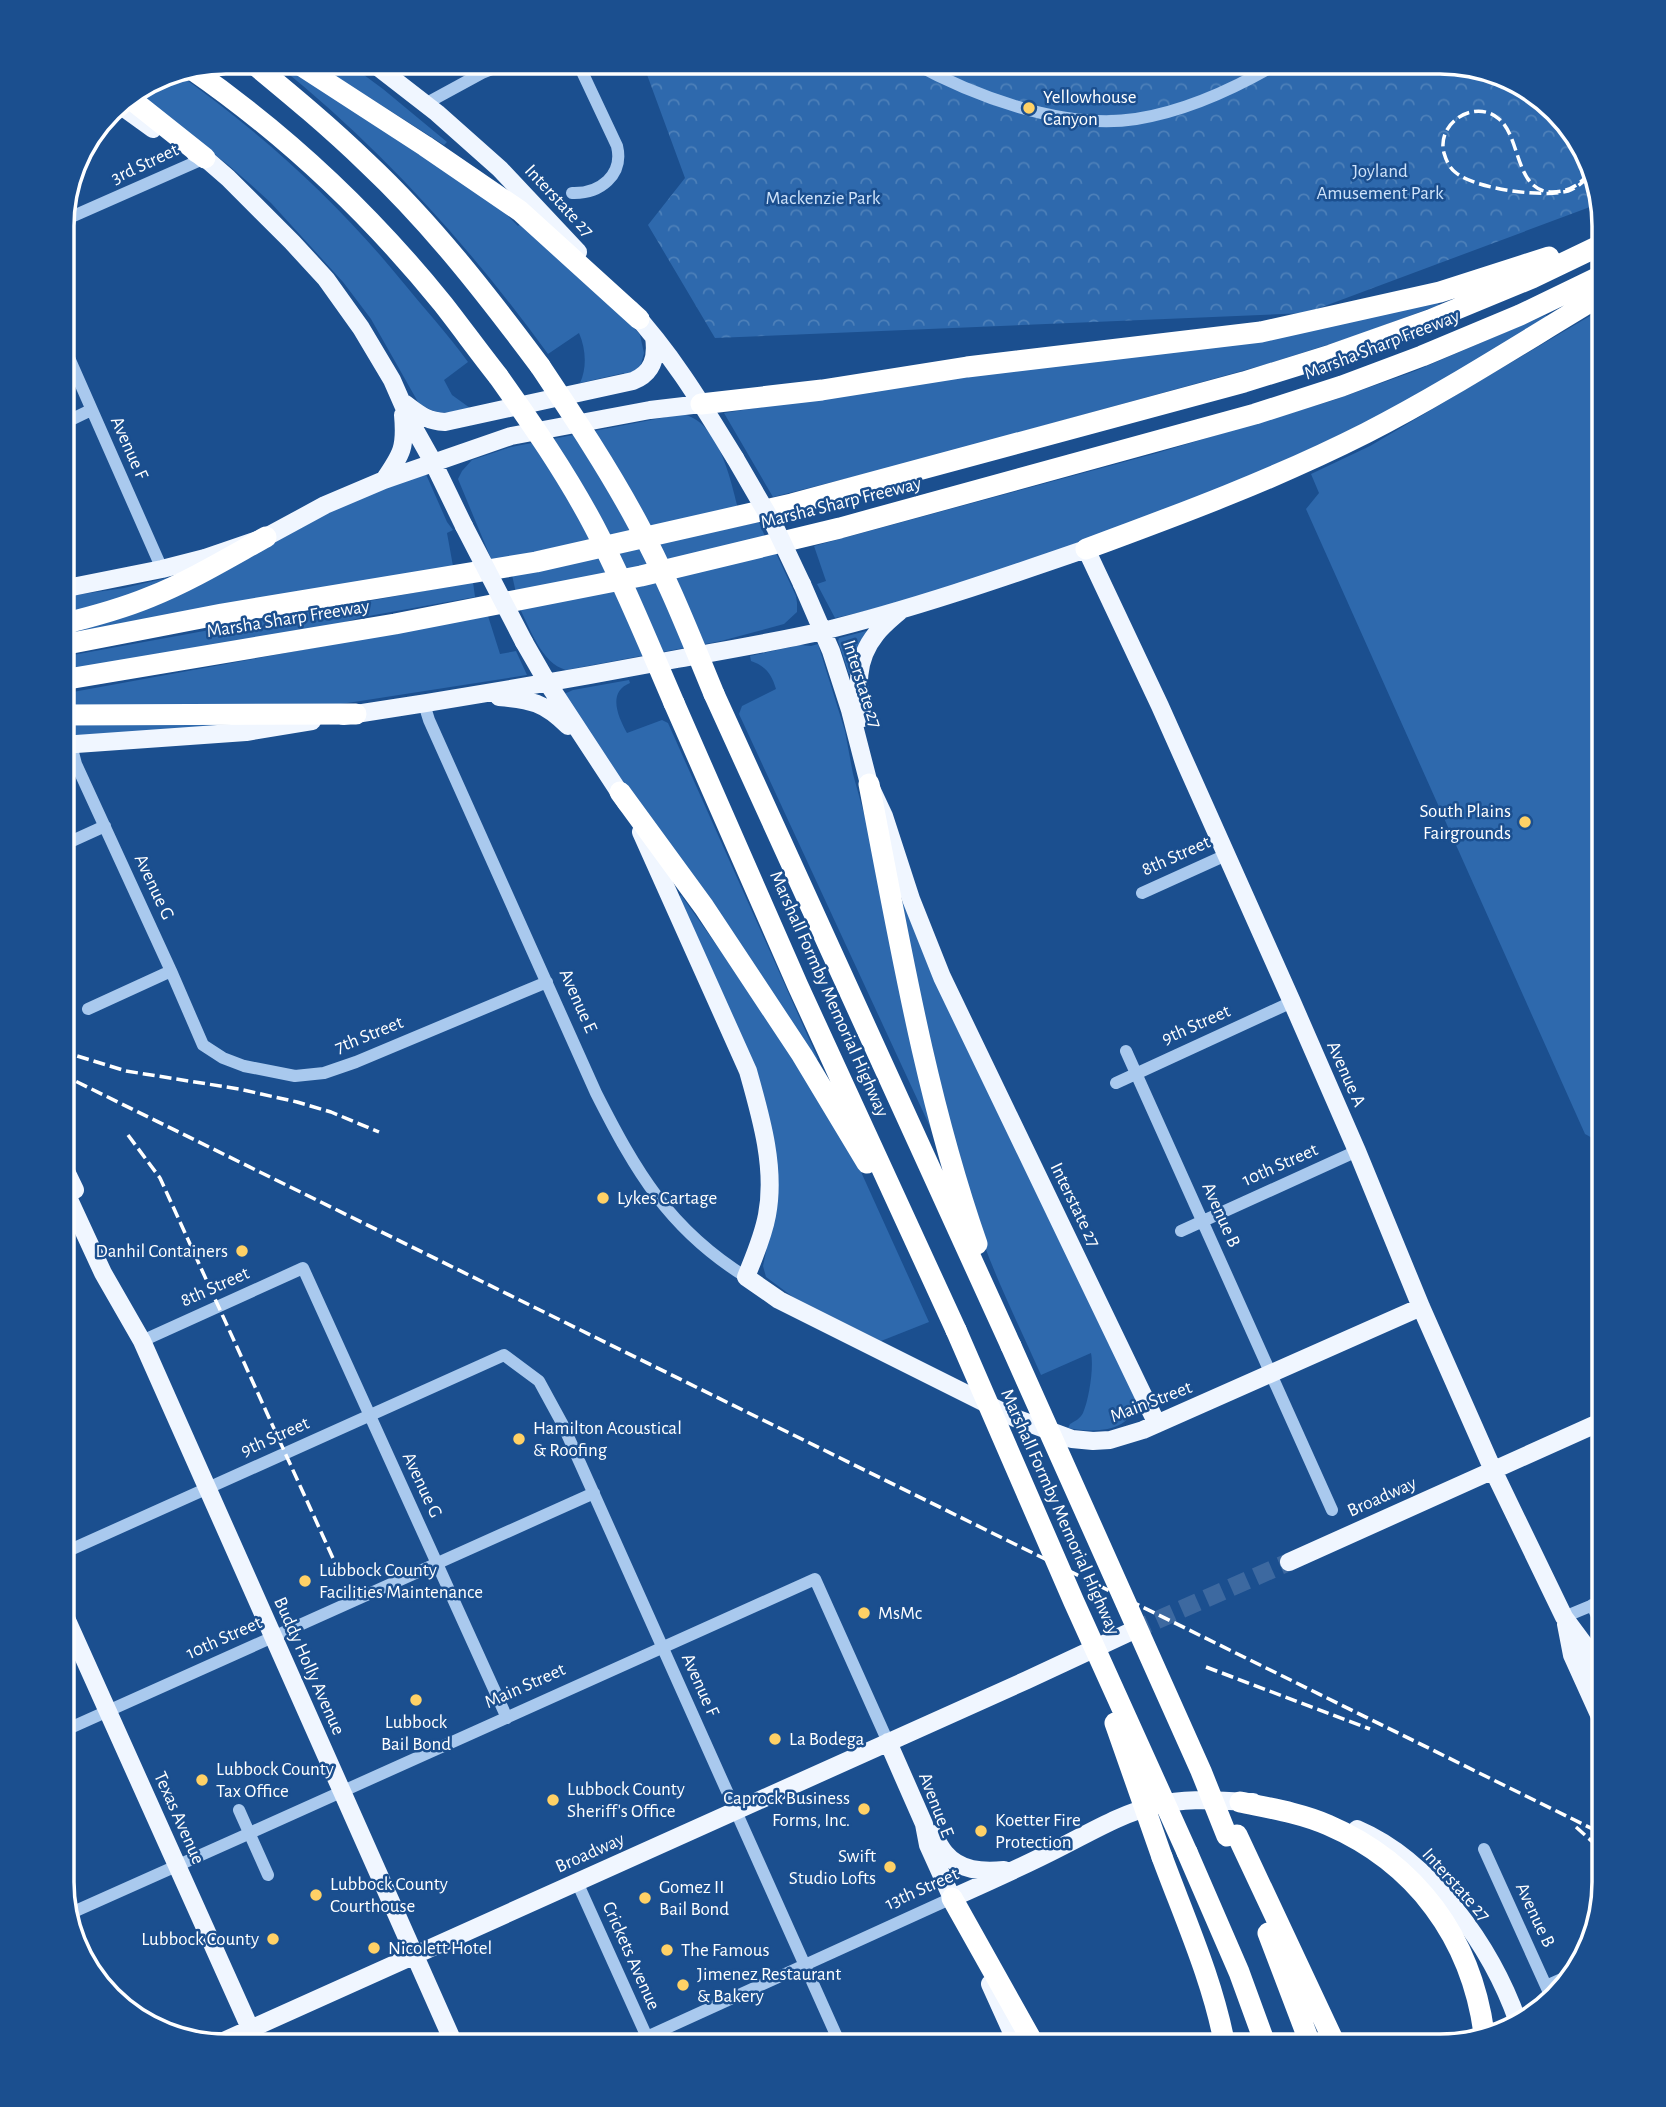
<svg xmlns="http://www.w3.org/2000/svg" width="1666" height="2107" font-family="'Alegreya Sans',sans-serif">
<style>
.green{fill:#2e69ad}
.park{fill:url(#park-crowns)}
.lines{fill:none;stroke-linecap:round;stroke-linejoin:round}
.major-tunnel{stroke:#3d69a0;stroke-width:18;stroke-dasharray:18 9;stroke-linecap:butt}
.minor{stroke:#a9c9ee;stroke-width:12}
.major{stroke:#f0f6ff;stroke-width:18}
.highway{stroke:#fff;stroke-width:21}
.rail{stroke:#fff;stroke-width:3.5;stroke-dasharray:12 5;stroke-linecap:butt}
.minor-bridge{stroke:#a9c9ee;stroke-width:12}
.major-bridge{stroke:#f0f6ff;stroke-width:18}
.highway-bridge{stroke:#fff;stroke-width:21}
.poi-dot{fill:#ffd166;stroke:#1b4f8f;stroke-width:2.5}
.labels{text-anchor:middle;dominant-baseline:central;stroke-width:5;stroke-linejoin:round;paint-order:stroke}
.poi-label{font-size:19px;fill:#fff;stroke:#1b4f8f;text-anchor:start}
.street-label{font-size:19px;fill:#fff;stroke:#1b4f8f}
.park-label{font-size:19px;fill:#cfe3fa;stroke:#1b4f8f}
.rim{fill:none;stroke:#fff;stroke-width:3.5}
</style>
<defs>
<pattern id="park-crowns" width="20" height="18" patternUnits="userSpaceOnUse" patternTransform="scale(1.75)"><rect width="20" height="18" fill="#2e69ad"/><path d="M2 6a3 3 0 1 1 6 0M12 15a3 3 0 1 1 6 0" fill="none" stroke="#4d80b9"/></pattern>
</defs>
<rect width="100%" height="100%" fill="#1b4f8f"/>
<path class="green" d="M282,61L498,206L518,226L521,223L612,299L640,335L644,353L641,364L638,369L625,376L624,373L580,383C587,368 586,349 579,333L548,354C470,247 382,149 279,66Z
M312,61H345L383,89L447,142L444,145Z
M174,71C258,130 336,200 401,280C423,307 447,333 468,362L444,380L452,395L470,408C447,413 438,417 418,402L371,319L343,282L271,203L249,183L227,164L133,92L163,74Z
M1437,300L1439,305L1355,336L1267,364L912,462L773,497L724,413Z
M1605,307V1145L1585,1134L1306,509L1319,493L1311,474L1370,446Z
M1546,315L1548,319C1493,351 1439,386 1382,414C1279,466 1172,509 1063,548C988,575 912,601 835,618L817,584L826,581L814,546L1157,453L1334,400L1415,371Z
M682,414C718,421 730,477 738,508L492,561L458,479L462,471L472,460L511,447Z
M425,472L447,522L453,530L447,533L453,566L62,637V632L394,483Z
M759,522L766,539L516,593L512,575Z
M776,553L796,596L797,603V612L784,624L721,641L566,670C541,663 530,628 519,607Z
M171,577L172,581L62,618V597L124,588Z
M473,582L475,597L363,617L338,624L62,675V657Z
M488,616L500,654L516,651L527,675L328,706L62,709V694Z
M874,629L852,674H849L838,641L839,638Z
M818,644L845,731L853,774L874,850L932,1131L739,714L742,706L776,689C772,675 766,666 751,661L750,656L800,645L811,646Z
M629,680L630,683C607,692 618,717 627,733L662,720L668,723L818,1059L812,1062L562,695L573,690Z
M207,720L236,726L62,738V722Z
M681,895L779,1033L852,1152L929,1322L881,1341L793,1297L766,1277L763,1266L773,1219L775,1161L676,899Z
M901,902H905L1136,1399C1133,1433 1095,1433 1068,1428L1070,1424C1075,1421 1080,1419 1083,1413C1089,1399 1094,1368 1091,1353L1041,1375C1018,1323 992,1272 975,1218C941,1115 923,1008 901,902Z"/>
<path class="park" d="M642,61L1451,62L1522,83L1577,135L1598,204L1306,313L715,338L648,225L685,178Z"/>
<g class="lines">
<path class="major-tunnel" d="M1132,1631L1289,1562"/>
<path class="minor" d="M910,61C973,96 1063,130 1136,119C1187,111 1236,88 1280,62
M425,104L482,73L512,61
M572,193C600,194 624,175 617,146L577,61
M62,221L205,158
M62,342L162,569
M62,424L91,410
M424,704L429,720L596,1093C636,1172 669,1229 746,1277
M71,745L76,764L171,971L203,1045L223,1058L244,1066L295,1076L324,1073L356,1062L547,982
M61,846L105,826
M1142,893L1226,855
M88,1009L171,971
M1126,1051L1332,1510
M1116,1083L1292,1002
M1181,1231L1357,1151
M142,1341L303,1268L507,1718
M61,1554L504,1355L539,1381L563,1425L841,2046
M1592,1605L1605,1634
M1564,1617L1605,1600
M61,1732L594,1493
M252,1832L815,1579L888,1742
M1484,1849L1551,1997
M577,1882L651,2046
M71,1913L248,1834
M1546,1986L1573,1974
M627,2046L952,1898"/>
<path class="major" d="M370,61L437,113L500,169L578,252
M117,103L153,129
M195,153L205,158L228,178L292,242L326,279L361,328L392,380L410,421L433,462L464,526
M630,309C672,354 703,406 735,458
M404,403C419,414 426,421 445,422L633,381C653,373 657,357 654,337
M384,480C402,454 406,447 403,415
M802,584L831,651L850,710L869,784L884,816L911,899L942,977L1157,1424
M62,589L162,569L205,558L266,537L325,505L384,480L511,436L650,410L701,404
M524,642L547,682L627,804
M499,697C531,700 544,702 568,726
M343,716C455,699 566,680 677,659C726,650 775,642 823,631C912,609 999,579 1086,549L1160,706L1292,1002L1357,1151L1421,1307L1493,1470L1564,1617L1587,1648L1605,1687
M863,718C857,688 855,660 876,634C883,625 892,618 900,611
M62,745L246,732L312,721
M641,832L748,1071C761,1117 776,1168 767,1215C763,1237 754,1257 746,1277L779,1300L1015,1418L1072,1439L1093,1441L1110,1440L1143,1430L1421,1307
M61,1161L75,1190
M61,1182L103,1273L142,1341L455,2046
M1289,1562L1605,1420
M61,1607L258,2046
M1566,1624L1572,1655L1605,1728
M888,1742L924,1824L928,1845L956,1907
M1357,1829C1432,1861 1492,1948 1518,2022
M933,1834C937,1840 940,1847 945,1853C960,1871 982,1872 1004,1870
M952,1898C988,1882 1024,1866 1059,1848C1091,1832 1122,1813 1157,1805C1189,1797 1221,1801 1253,1802
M990,1984L1018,2046
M217,2044L1027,1680L1132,1631"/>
<path class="highway" d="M250,61C290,94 330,127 367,163C432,224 487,295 540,366
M294,61L425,146L520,211L639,319
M190,68C284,133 371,215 443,304C461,327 479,352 498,376
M127,96L205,158
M701,404L822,390L967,367L1261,332L1440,292L1549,257
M1086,549C1181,514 1275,479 1366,433C1448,391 1526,340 1605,293
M62,624C91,617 121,609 150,597C190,581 228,558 266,537
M62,645L222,614L536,562L792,504L1244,382L1331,355L1430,320L1532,278L1605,243
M62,680L395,624L641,576L840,528L1255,414L1342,386L1422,356L1520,315L1605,274
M714,694L1011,1346
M674,703L798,986L956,1330
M62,715L356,714
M869,784C899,938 925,1095 977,1244
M620,792L704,907L802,1055L867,1163
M1240,1802C1269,1808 1301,1813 1328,1825C1416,1863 1471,1938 1484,2033
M1237,1835L1336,2046
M1187,1852L1239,1972L1266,2046
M1162,1857C1185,1919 1213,1981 1225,2046
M952,1898L1035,2046
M1268,1933L1311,2046"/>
<path class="rail" d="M1589,174C1579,185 1568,192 1552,192C1515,192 1521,137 1499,119C1475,98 1436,123 1444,153C1446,160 1449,167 1455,172C1474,189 1543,198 1568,191C1577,188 1583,182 1590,175
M61,1051L126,1071L239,1089L297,1102L331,1112L379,1132
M61,1074L1605,1835
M128,1135L160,1178L342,1578
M1206,1667L1370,1729
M1576,1827L1605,1853"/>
<path class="minor-bridge" d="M239,1810L268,1875"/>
<path class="major-bridge" d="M735,458L775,527L802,584
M464,526L524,642"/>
<path class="highway-bridge" d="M540,366C574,417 608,468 637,522C667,577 690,636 714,694
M498,376C532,424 566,473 594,526C624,583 648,643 674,703
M956,1330L1074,1602L1187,1852
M1011,1346L1201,1771L1227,1836
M1115,1723L1162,1857"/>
</g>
<g class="poi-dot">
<circle cx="1029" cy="108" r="7"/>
<circle cx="1525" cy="822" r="7"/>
<circle cx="603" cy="1198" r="7"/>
<circle cx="242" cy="1251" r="7"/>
<circle cx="519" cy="1439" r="7"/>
<circle cx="305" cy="1581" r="7"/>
<circle cx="864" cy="1613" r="7"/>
<circle cx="416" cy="1700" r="7"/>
<circle cx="775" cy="1739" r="7"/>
<circle cx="202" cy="1780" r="7"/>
<circle cx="553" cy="1800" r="7"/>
<circle cx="864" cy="1809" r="7"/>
<circle cx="981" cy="1831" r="7"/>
<circle cx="890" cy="1867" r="7"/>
<circle cx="316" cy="1895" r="7"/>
<circle cx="645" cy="1898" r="7"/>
<circle cx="273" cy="1939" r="7"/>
<circle cx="374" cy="1948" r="7"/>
<circle cx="667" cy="1950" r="7"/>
<circle cx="683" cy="1985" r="7"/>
</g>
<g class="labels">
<g class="poi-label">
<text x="1043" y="97">Yellowhouse<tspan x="1043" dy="22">Canyon</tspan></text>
<text x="1511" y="811" text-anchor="end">South Plains<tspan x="1511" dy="22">Fairgrounds</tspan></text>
<text x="617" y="1198">Lykes Cartage</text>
<text x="228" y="1251" text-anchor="end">Danhil Containers</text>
<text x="533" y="1428">Hamilton Acoustical<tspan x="533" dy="22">&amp; Roofing</tspan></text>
<text x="319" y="1570">Lubbock County<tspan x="319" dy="22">Facilities Maintenance</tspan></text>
<text x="878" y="1613">MsMc</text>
<text x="416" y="1722" text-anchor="middle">Lubbock<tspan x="416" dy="22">Bail Bond</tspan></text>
<text x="789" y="1739">La Bodega</text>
<text x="216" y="1769">Lubbock County<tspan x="216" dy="22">Tax Office</tspan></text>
<text x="567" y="1789">Lubbock County<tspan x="567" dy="22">Sheriff's Office</tspan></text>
<text x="850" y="1798" text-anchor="end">Caprock Business<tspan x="850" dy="22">Forms, Inc.</tspan></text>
<text x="995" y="1820">Koetter Fire<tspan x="995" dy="22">Protection</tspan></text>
<text x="876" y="1856" text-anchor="end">Swift<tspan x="876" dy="22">Studio Lofts</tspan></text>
<text x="330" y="1884">Lubbock County<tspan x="330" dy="22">Courthouse</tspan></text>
<text x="659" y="1887">Gomez II<tspan x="659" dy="22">Bail Bond</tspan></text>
<text x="259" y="1939" text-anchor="end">Lubbock County</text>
<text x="388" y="1948">Nicolett Hotel</text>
<text x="681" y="1950">The Famous</text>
<text x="697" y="1974">Jimenez Restaurant<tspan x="697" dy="22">&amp; Bakery</tspan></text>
</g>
<g class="street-label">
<text transform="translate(145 164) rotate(-25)">3rd Street</text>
<text transform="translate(559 201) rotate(47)">Interstate 27</text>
<text transform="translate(1382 345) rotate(-21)">Marsha Sharp Freeway</text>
<text transform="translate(129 448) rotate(66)">Avenue F</text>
<text transform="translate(841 503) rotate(-14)">Marsha Sharp Freeway</text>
<text transform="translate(288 619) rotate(-9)">Marsha Sharp Freeway</text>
<text transform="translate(862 684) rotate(72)">Interstate 27</text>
<text transform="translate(1176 856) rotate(-24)">8th Street</text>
<text transform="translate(154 887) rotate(65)">Avenue G</text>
<text transform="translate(829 994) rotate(66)">Marshall Formby Memorial Highway</text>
<text transform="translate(578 1001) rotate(66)">Avenue E</text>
<text transform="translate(1196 1025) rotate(-24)">9th Street</text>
<text transform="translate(369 1035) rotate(-22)">7th Street</text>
<text transform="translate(1346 1074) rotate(66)">Avenue A</text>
<text transform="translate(1280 1165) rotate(-24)">10th Street</text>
<text transform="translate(1075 1205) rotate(64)">Interstate 27</text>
<text transform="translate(1221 1215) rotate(66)">Avenue B</text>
<text transform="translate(215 1287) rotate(-24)">8th Street</text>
<text transform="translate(1151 1402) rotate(-21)">Main Street</text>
<text transform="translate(275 1437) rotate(-24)">9th Street</text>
<text transform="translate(422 1485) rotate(65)">Avenue G</text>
<text transform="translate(1382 1497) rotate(-24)">Broadway</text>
<text transform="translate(1060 1512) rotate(66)">Marshall Formby Memorial Highway</text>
<text transform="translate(224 1638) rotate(-24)">10th Street</text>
<text transform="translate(309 1666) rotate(66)">Buddy Holly Avenue</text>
<text transform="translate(700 1685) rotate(66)">Avenue F</text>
<text transform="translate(525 1686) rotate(-24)">Main Street</text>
<text transform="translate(936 1805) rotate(69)">Avenue E</text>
<text transform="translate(179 1818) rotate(66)">Texas Avenue</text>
<text transform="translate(590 1853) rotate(-24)">Broadway</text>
<text transform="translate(1456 1885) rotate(48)">Interstate 27</text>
<text transform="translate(922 1889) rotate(-24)">13th Street</text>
<text transform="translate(1535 1915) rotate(65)">Avenue B</text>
<text transform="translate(631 1956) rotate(66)">Crickets Avenue</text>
</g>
<g class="park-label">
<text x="1380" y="171">Joyland<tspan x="1380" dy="22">Amusement Park</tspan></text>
<text x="823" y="198">Mackenzie Park</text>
</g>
</g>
<path d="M0 0H1666V2107H0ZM226 74H1440A152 152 0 0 1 1592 226V1882A152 152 0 0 1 1440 2034H226A152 152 0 0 1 74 1882V226A152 152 0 0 1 226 74Z" fill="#1b4f8f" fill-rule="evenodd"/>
<path class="rim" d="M226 74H1440A152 152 0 0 1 1592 226V1882A152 152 0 0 1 1440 2034H226A152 152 0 0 1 74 1882V226A152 152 0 0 1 226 74Z"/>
</svg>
